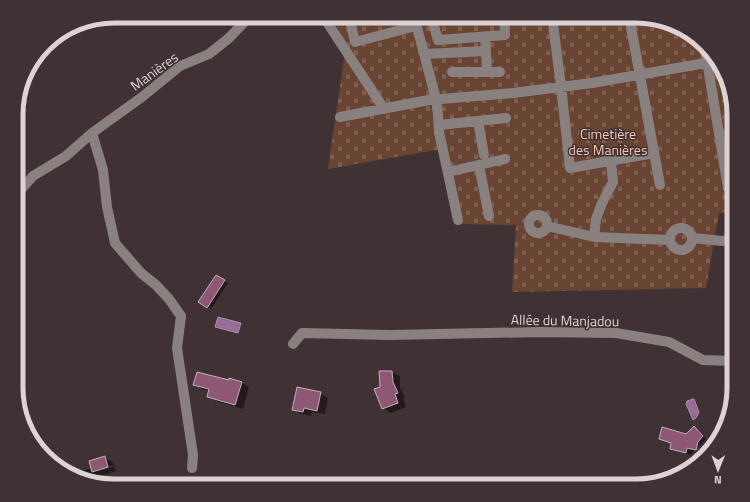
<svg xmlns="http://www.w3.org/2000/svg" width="750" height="502" font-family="'Titillium Web',sans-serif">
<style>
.cemetery{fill:url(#cemetery-stones)}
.water{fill:url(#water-ripples);stroke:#ad8caa}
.shadow{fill:#0007;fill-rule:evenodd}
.building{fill:#8e5875;stroke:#c1afb8}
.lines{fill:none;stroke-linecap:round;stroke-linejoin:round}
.minor{stroke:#898180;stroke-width:10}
.labels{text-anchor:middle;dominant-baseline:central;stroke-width:3;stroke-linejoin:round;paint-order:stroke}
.street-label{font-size:14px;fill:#ddd3d5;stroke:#403134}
.park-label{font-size:14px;fill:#f9c6af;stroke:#403134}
.rim{fill:none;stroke:#ddd3d5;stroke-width:5}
</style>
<defs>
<pattern id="cemetery-stones" width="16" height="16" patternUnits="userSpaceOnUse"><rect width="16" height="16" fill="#694433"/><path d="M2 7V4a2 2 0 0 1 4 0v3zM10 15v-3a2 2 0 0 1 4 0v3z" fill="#7e5e50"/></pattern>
<pattern id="water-ripples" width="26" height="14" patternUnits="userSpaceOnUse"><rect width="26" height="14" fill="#986e98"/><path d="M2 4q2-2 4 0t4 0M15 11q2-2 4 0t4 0" fill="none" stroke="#7a5e79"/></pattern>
</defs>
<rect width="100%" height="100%" fill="#403134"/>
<path class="cemetery" d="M331,16H636L691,33L721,65L734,108V211L719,213L706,288L512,292L516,225L454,224L442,149L328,169L346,45Z"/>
<path class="water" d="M218,317L241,323L238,333L215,327Z
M693,399H694L699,412L696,418L693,420L686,404L687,401Z"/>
<path class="shadow" d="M217,276L228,283L211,309L207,307Z
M734,316V336L726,319Z
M380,372H392L400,376V388L405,397L403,398L406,407L391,413L383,408Z
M230,382H241L249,387L243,409L216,401L208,397L210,391L202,389L195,384Z
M320,393L328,398L325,414L312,412L311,416L301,414L293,409Z
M694,427L698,429L706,439L690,455L675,451L671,449L672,444L664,441L687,435Z
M105,458L113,462L116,471L101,476L99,474L100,482L71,473L90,469L93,470ZM113,465V467L98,471V469Z"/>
<path class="building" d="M216,275L225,280L207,308L198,302Z
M379,371H392L393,382L398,393L395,394L398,403L382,409L374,389L380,387Z
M197,372L229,380V378L242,382L235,405L207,397L209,389L193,385Z
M297,387L321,392L317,411L304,408L303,412L292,410Z
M694,426L703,436L698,442L696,450L687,448L686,453L670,449L671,443L659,439L662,427L686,434Z
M105,456L108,467L92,472L89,461Z"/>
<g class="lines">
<path class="minor" d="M323,16L384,109
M349,16L355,42L416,26
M414,16L436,99L438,115L439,132L458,220
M431,16L438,40L505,35L504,16
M552,16L561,86L570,168L654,153
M629,16L660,185
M705,49L728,188L734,187
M486,51L487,72
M424,54L486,51L485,37
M452,72H500
M340,117L429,100L513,93L592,83L717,61
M478,121L484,155
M439,125L506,118
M92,133L103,170L107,207L115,243L141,273L156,285L169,299L181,316L177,348L193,455L192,468
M611,161L613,182L602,203L596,219L594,237L670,240
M479,165L489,216
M448,172L505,159
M17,194L33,176L66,156L92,133L142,97L180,66L209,54L229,38L250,16
M529 224a9 9 0 1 1 18 0a9 9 0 1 1-18 0Z
M547,226L594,237
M670 239a11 11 0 1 1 22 0a11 11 0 1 1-22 0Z
M693,238L722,241L734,239
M293,344L302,333L390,335L540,332L616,333L669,342L703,360L734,361"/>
</g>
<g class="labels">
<g class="street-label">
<text transform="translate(154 71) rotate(-36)">Manières</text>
<text transform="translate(565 320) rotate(1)">Allée du Manjadou</text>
</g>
<g class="park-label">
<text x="608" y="133">Cimetière<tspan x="608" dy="16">des Manières</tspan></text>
</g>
</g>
<path d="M0 0H750V502H0ZM114 23H636A91 91 0 0 1 727 114V388A91 91 0 0 1 636 479H114A91 91 0 0 1 23 388V114A91 91 0 0 1 114 23Z" fill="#403134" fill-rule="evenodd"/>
<path class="rim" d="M114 23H636A91 91 0 0 1 727 114V388A91 91 0 0 1 636 479H114A91 91 0 0 1 23 388V114A91 91 0 0 1 114 23Z"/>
<g transform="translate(718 470) rotate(181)" stroke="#403134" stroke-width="3" paint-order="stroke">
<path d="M0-3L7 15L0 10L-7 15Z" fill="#ddd3d5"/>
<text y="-6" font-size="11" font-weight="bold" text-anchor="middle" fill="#ddd3d5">N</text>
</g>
</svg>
